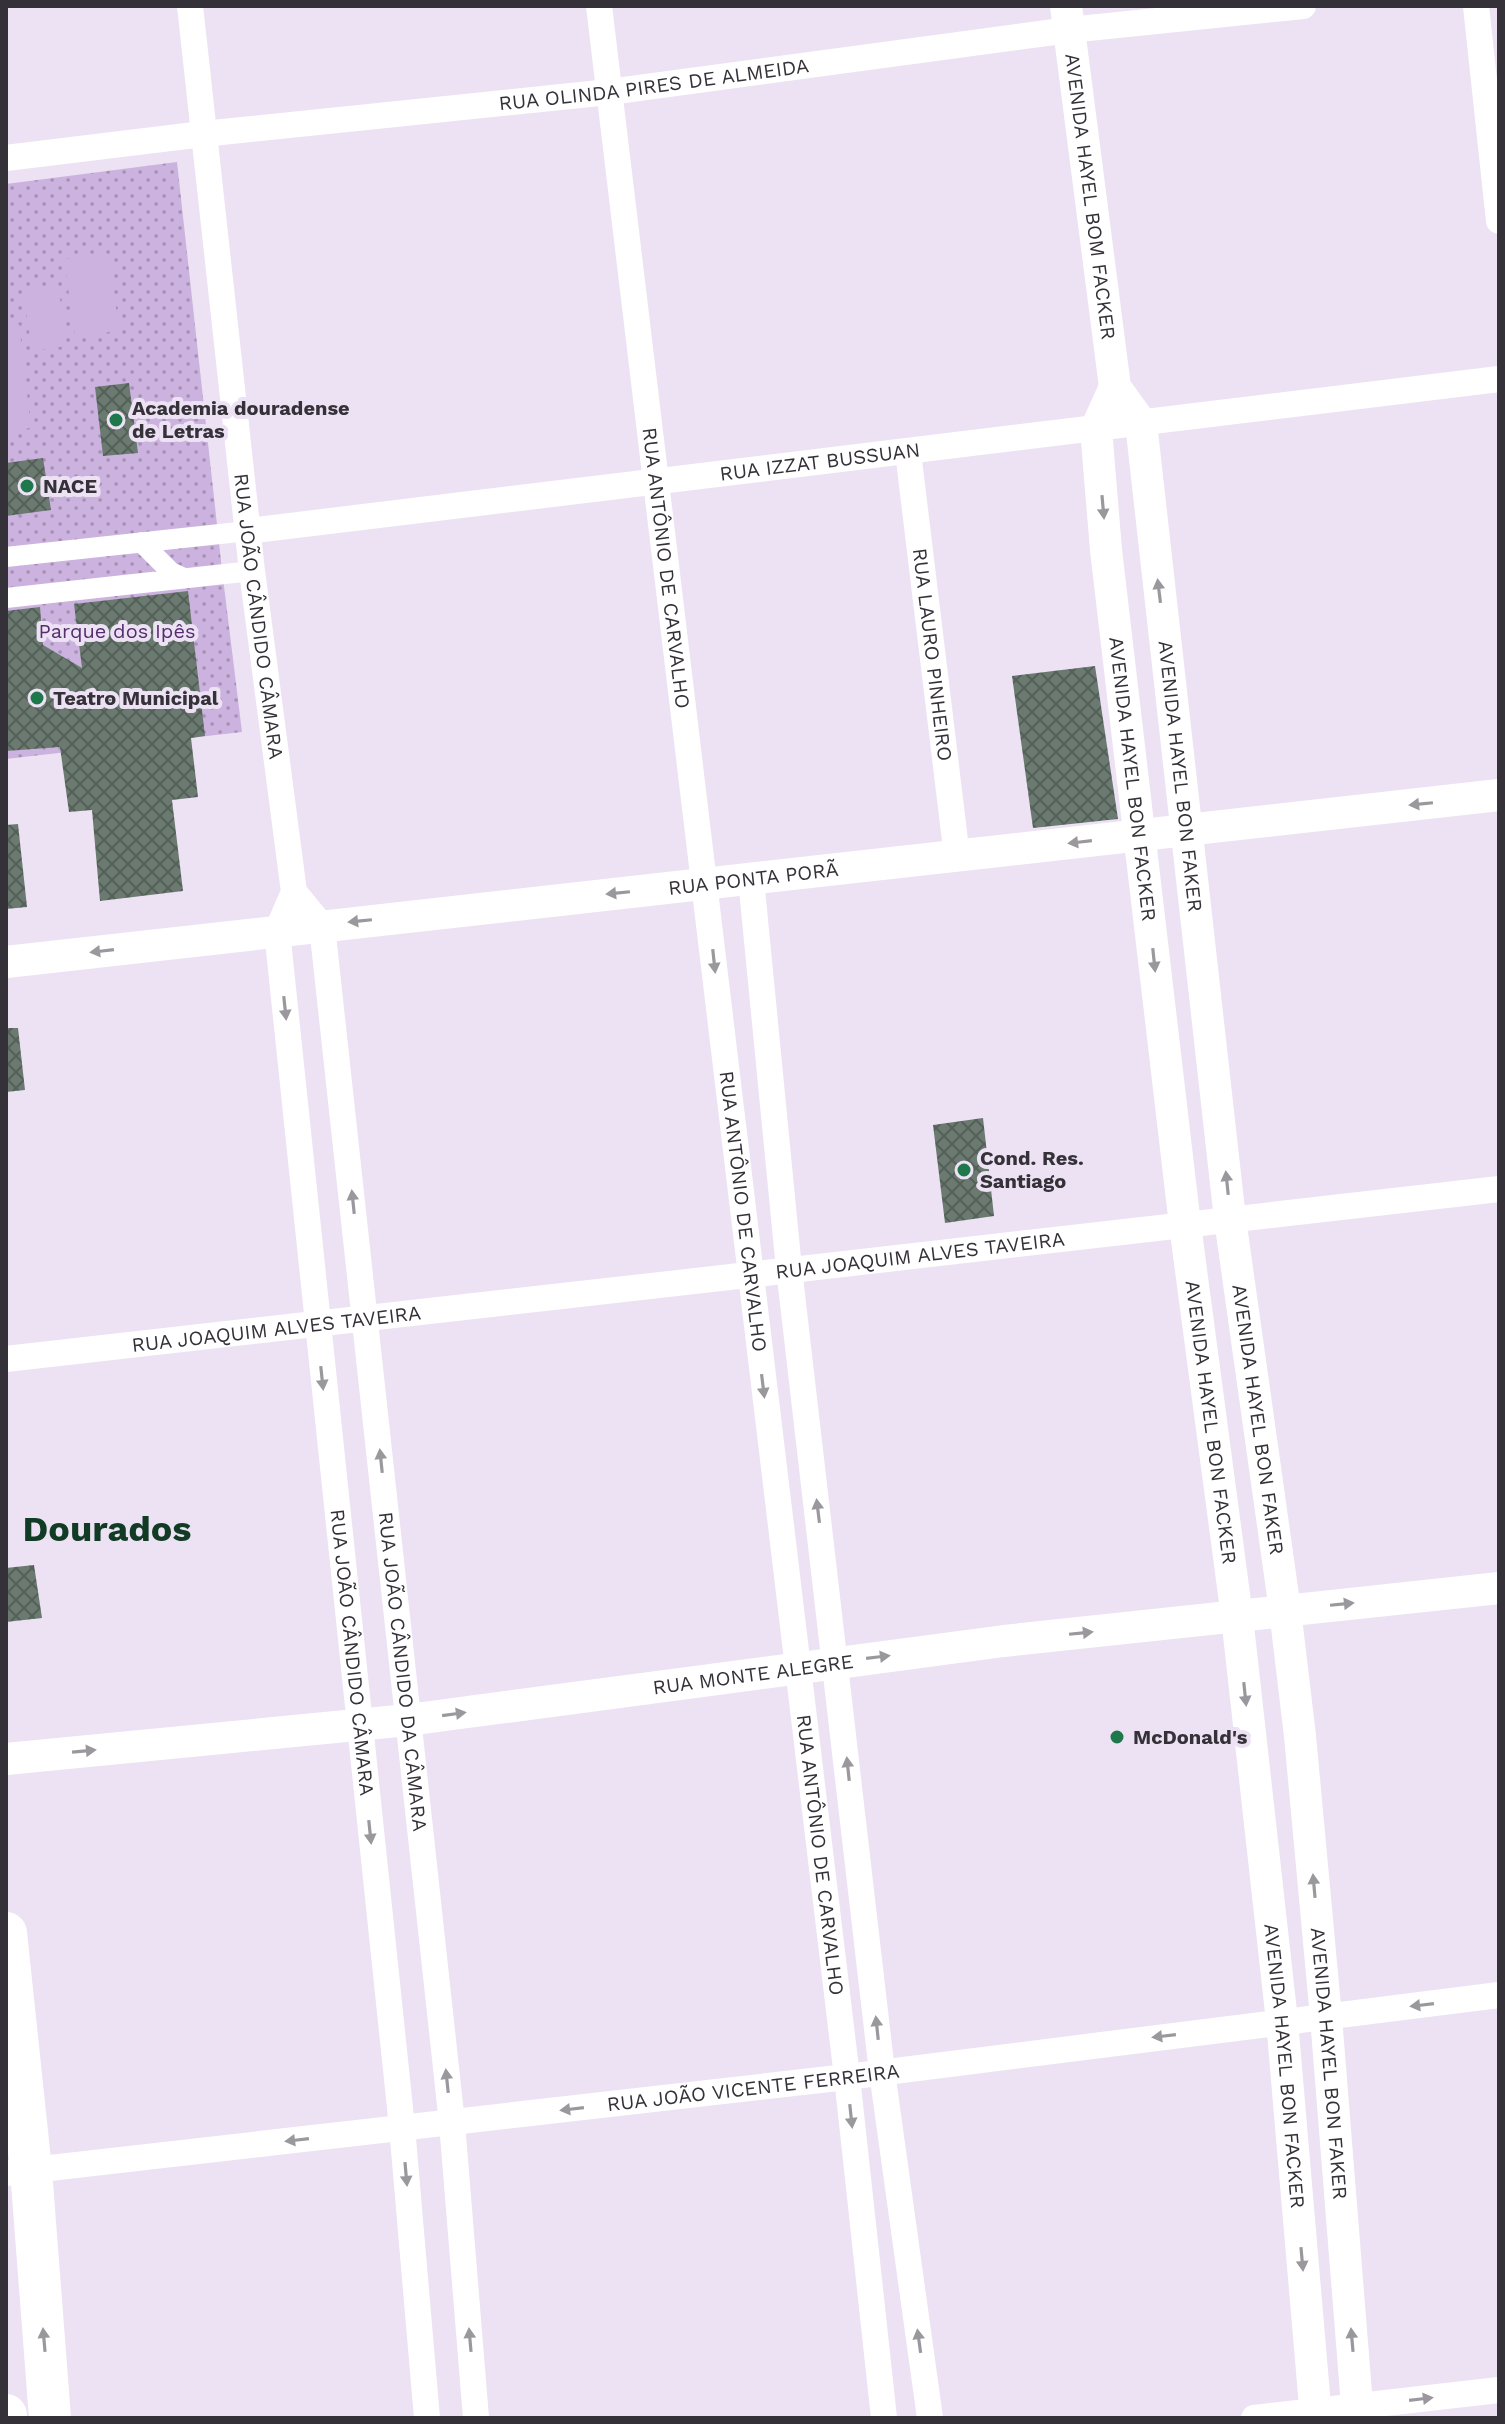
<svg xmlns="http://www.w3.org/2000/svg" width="1505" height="2424" font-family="'Work Sans',sans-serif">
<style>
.park{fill:url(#park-dots)}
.pitch{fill:#ccb2de}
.building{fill:url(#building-cross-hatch)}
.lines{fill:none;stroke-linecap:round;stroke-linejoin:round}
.pedestrian{stroke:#fff;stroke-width:20}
.minor{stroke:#fff;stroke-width:26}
.tertiary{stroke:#fff;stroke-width:32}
.primary{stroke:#fff;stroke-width:42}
.oneway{fill:#9a989c}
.poi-dot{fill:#1e784c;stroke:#ece2f3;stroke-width:3}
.labels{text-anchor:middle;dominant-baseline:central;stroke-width:8;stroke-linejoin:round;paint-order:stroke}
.street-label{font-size:20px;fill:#353138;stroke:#ece2f3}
.poi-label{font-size:20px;font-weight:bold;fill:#353138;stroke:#ece2f3;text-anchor:start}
.park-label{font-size:20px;fill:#552c6e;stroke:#ece2f3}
.town-label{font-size:36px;font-weight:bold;fill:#123b26;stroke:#ece2f3}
</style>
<defs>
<pattern id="park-dots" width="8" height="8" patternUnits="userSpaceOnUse" patternTransform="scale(2)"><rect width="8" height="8" fill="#ccb2de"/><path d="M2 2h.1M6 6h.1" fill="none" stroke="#a691b5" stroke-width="1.8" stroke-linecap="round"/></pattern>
<pattern id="building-cross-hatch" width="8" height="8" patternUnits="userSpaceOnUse" patternTransform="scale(2)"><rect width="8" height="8" fill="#6a7a70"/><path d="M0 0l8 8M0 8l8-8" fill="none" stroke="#545f58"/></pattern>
</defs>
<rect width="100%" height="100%" fill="#ece2f3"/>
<path class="park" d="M177,162L222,570L242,732L6,759V184Z"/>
<path class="pitch" d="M109,254L119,331L75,336L64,259Z
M58,285L67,346L32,351L23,290Z
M19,324L31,428L6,431V326Z"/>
<path class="building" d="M129,383L138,453L103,456L95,387Z
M43,458L51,510L6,516V463Z
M188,591L205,736L191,738L198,797L172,800L183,891L100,901L92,810L69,812L60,747L6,751V611L40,607L43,645L82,668L74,604Z
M1095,666L1118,819L1033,828L1012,676Z
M18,824L27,907L6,909V825Z
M6,1028H18L25,1090L6,1092Z
M983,1118L994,1216L945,1223L933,1125Z
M34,1565L42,1618L6,1622V1568Z"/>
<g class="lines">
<path class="pedestrian" d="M141,542L171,572L184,578
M6,557L248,531
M6,598L252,571"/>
<g class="minor">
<path id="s1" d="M190,6L252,571L294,892L277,931L402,2127L427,2418"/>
<path id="s2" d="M599,6L847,2077L884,2418"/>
<path d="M1476,6L1499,221"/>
<path id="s3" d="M6,158L203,134L609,92L1069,30L1303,6"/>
<path id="s4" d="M908,452L957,857"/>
<path id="s5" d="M248,531L1499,379"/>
<path d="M751,879L789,1269L882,2072L930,2418"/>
<path id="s6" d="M294,892L322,926L452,2123L476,2418"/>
<path id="s7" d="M6,1359C504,1304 1001,1245 1499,1189"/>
<path id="s8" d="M6,2173L847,2077L1499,1995"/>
<path d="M1254,2418L1499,2390"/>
</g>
<g class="tertiary">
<path id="s9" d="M1066,6L1115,387L1141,423L1230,1219L1285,1610L1300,1736L1326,2017L1358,2418"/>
<path id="s10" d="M1115,387L1096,429L1106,550L1185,1225L1237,1617L1282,2021L1316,2418"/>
<path id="s11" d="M6,962L1499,795"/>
<path id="s12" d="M6,1759L408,1720L1004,1641L1499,1588"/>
</g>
<path class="primary" d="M6,1933L31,2170L50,2418
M6,2415V2418"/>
</g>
<defs><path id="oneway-solid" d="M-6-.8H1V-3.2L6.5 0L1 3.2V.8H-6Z" transform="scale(2)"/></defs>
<g class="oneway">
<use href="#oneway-solid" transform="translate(1103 507) rotate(85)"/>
<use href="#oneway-solid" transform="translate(1159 591) rotate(-97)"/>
<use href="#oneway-solid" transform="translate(1421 804) rotate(174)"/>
<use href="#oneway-solid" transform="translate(1080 842) rotate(173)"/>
<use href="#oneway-solid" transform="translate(618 893) rotate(174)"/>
<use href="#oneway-solid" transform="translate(360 921) rotate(174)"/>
<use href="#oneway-solid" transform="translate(102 951) rotate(173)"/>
<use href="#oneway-solid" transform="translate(1154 960) rotate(84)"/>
<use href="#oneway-solid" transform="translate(714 961) rotate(84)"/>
<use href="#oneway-solid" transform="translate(285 1008) rotate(84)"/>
<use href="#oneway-solid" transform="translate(1227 1183) rotate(-96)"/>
<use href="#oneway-solid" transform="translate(353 1202) rotate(-96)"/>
<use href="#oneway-solid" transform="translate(322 1378) rotate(84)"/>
<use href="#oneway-solid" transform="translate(763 1386) rotate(83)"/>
<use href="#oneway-solid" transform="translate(381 1461) rotate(-96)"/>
<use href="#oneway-solid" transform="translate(818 1511) rotate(-97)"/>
<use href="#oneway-solid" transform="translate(1342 1604) rotate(-6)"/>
<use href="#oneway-solid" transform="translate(1081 1633) rotate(-6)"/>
<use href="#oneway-solid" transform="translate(878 1657) rotate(-7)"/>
<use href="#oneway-solid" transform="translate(1245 1694) rotate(84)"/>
<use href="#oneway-solid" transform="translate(454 1714) rotate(-8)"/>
<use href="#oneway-solid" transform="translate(84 1751) rotate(-5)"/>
<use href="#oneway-solid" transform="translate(848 1769) rotate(-96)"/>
<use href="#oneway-solid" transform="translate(370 1832) rotate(84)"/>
<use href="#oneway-solid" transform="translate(1314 1886) rotate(-95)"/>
<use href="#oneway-solid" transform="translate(1422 2005) rotate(173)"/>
<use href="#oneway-solid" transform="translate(877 2028) rotate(-96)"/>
<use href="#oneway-solid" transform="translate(1164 2036) rotate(173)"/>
<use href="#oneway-solid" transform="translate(447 2081) rotate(-96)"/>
<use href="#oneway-solid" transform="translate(572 2109) rotate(173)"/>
<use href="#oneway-solid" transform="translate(851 2116) rotate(84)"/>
<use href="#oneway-solid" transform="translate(297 2140) rotate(173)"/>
<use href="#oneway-solid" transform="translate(406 2174) rotate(85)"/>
<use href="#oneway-solid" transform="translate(1302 2259) rotate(85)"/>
<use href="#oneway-solid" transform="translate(44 2340) rotate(-95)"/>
<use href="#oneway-solid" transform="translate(470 2340) rotate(-95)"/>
<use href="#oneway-solid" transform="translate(1352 2340) rotate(-95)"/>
<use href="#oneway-solid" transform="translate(919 2341) rotate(-98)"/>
<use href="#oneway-solid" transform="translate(1421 2399) rotate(-7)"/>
</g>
<g class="poi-dot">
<circle cx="116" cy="420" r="8"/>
<circle cx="27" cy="486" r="8"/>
<circle cx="37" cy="698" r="8"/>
<circle cx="964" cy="1170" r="8"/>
<circle cx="1117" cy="1737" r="8"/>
</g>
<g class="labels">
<g class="street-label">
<text stroke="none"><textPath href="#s3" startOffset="652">RUA OLINDA PIRES DE ALMEIDA</textPath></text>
<text stroke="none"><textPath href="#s9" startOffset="192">AVENIDA HAYEL BOM FACKER</textPath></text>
<text stroke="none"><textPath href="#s5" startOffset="576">RUA IZZAT BUSSUAN</textPath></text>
<text stroke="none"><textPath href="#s2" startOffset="566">RUA ANTÔNIO DE CARVALHO</textPath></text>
<text stroke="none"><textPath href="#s1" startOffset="614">RUA JOÃO CÂNDIDO CÂMARA</textPath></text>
<text stroke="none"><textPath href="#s4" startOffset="204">RUA LAURO PINHEIRO</textPath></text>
<text stroke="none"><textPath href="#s9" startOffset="784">AVENIDA HAYEL BON FAKER</textPath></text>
<text stroke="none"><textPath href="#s10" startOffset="398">AVENIDA HAYEL BON FACKER</textPath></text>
<text stroke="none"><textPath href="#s11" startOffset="752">RUA PONTA PORÃ</textPath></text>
<text stroke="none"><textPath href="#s2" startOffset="1214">RUA ANTÔNIO DE CARVALHO</textPath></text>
<text stroke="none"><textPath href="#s7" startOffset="920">RUA JOAQUIM ALVES TAVEIRA</textPath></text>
<text stroke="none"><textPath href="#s7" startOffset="272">RUA JOAQUIM ALVES TAVEIRA</textPath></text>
<text stroke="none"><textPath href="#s9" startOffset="1432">AVENIDA HAYEL BON FAKER</textPath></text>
<text stroke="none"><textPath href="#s10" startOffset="1046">AVENIDA HAYEL BON FACKER</textPath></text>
<text stroke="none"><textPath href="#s1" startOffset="1660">RUA JOÃO CÂNDIDO CÂMARA</textPath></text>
<text stroke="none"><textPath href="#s6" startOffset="794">RUA JOÃO CÂNDIDO DA CÂMARA</textPath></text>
<text stroke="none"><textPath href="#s12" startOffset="752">RUA MONTE ALEGRE</textPath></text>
<text stroke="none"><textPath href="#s2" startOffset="1862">RUA ANTÔNIO DE CARVALHO</textPath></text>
<text stroke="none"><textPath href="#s9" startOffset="2080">AVENIDA HAYEL BON FAKER</textPath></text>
<text stroke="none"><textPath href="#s10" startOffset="1694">AVENIDA HAYEL BON FACKER</textPath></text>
<text stroke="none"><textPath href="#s8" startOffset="752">RUA JOÃO VICENTE FERREIRA</textPath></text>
</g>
<g class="poi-label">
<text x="132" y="408">Academia douradense<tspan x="132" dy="23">de Letras</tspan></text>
<text x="43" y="486">NACE</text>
<text x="53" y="698">Teatro Municipal</text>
<text x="980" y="1158">Cond. Res.<tspan x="980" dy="23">Santiago</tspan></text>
<text x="1133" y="1737">McDonald's</text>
</g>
<g class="park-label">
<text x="117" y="631">Parque dos Ipês</text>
</g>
<g class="town-label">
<text x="107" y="1529">Dourados</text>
</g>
</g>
<rect width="1505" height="2424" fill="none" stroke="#353138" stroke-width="16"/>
</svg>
